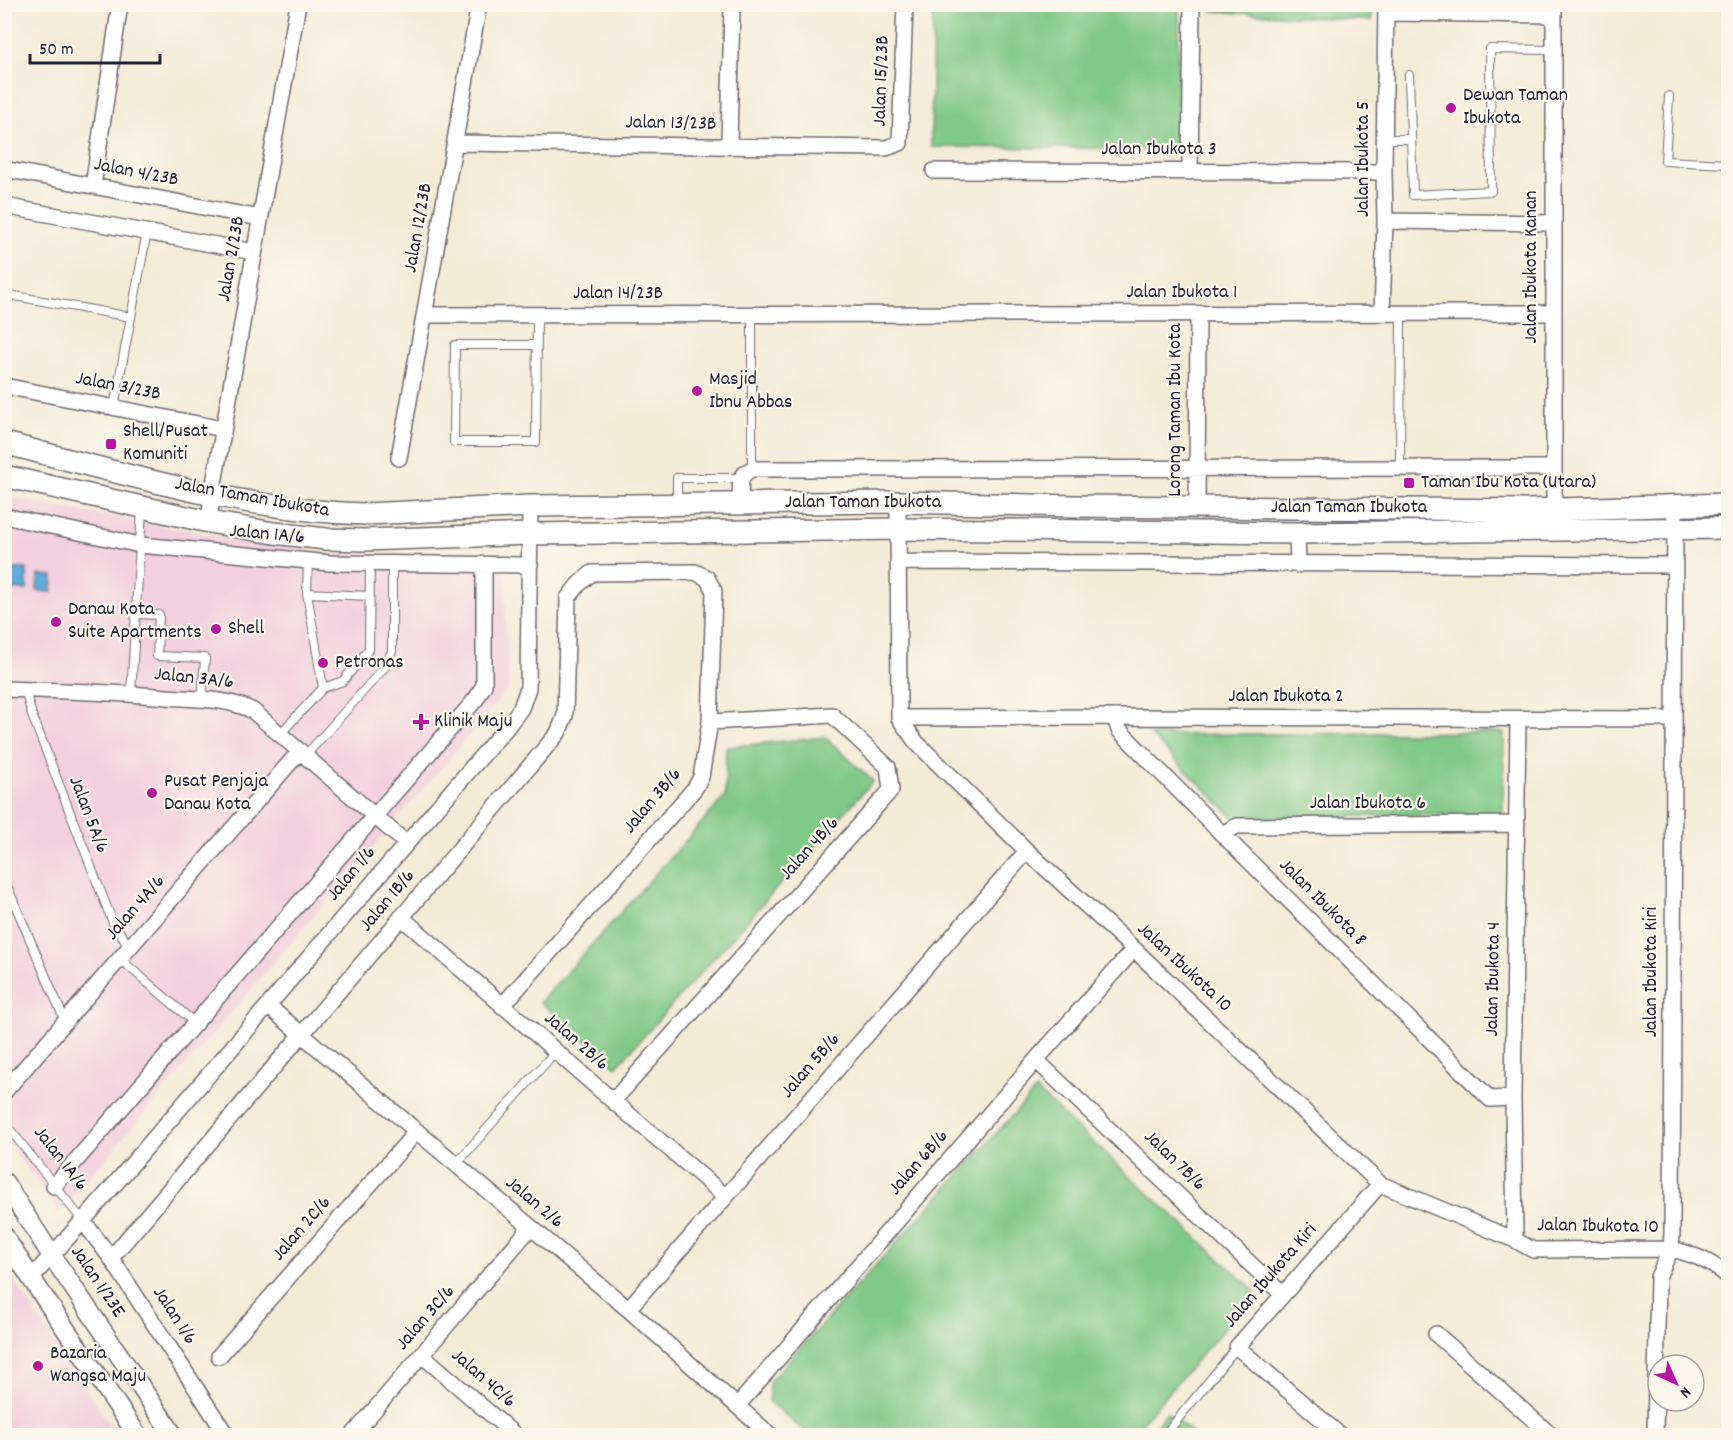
<svg xmlns="http://www.w3.org/2000/svg" width="1733" height="1440" font-family="Dekko,sans-serif">
<style>
.built{fill:#f4cfde}
.green{fill:#81c986;stroke:#527660;stroke-width:1.5}
.water{fill:#63abda;stroke:#42668a;stroke-width:1.5}
.lines{fill:none;stroke-linecap:round;stroke-linejoin:round}
.service-casing{stroke:#6c6871;stroke-width:10}
.minor-casing{stroke:#6c6871;stroke-width:18}
.tertiary-casing{stroke:#6c6871;stroke-width:21}
.secondary-casing{stroke:#6c6871;stroke-width:24}
.service{stroke:#fff;stroke-width:8}
.minor{stroke:#fff;stroke-width:15}
.tertiary{stroke:#fff;stroke-width:18}
.secondary{stroke:#fff;stroke-width:21}
.poi-dot{fill:#b5179e;stroke:#fbf7ec;stroke-width:2}
.labels{text-anchor:middle;dominant-baseline:central;stroke-width:4.5;stroke-linejoin:round;paint-order:stroke}
.street-label{font-size:20px;fill:#22223b;stroke:#fbf7ec}
.poi-label{font-size:20px;fill:#22223b;stroke:#fbf7ec;text-anchor:start}
</style>
<rect width="100%" height="100%" fill="#fbf7ec"/>
<filter id="ink" filterUnits="userSpaceOnUse"><feTurbulence type="fractalNoise" baseFrequency=".0167" numOctaves="2"/><feDisplacementMap in="SourceGraphic" scale="12" xChannelSelector="R" yChannelSelector="G"/><feConvolveMatrix kernelMatrix="1 2 1 2 8 2 1 2 1" color-interpolation-filters="sRGB"/></filter>
<filter id="wash" filterUnits="userSpaceOnUse"><feTurbulence type="fractalNoise" baseFrequency=".008" numOctaves="4" result="noise"/><feDisplacementMap in="SourceGraphic" scale="24" xChannelSelector="R" yChannelSelector="G"/><feGaussianBlur stdDeviation="1.35" result="paint"/><feColorMatrix in="noise" values="0 0 0 0 0 0 0 0 0 0 0 0 0 0 0 0 0 1.4 0 .05"/><feComposite in="paint" operator="in"/></filter>
<g filter="url(#wash)">
<rect width="100%" height="100%" fill="#f4ebd5"/>
<path class="built" d="M4,497L150,524L337,555L504,553L508,690L59,1213L5,1138Z
M4,1266L24,1296L117,1435H5Z"/>
<path class="green" d="M933,5H1179L1177,149L931,147Z
M1212,5H1372V21L1212,11Z
M1504,732L1503,814L1234,818L1150,735Z
M825,737L873,781L616,1067L540,1002L725,797L726,747Z
M1036,1090L1256,1292L1131,1435H809L769,1402V1382Z
M1167,1412L1195,1435L1147,1436Z"/>
<path class="water" d="M5,569H27V590L5,589Z
M38,575L53,576L52,592L37,591Z"/>
</g>
<g filter="url(#ink)">
<g class="lines">
<defs>
<path id="service" d="M1409,75L1413,195L1491,191L1490,49L1554,50
M1669,96L1665,161L1728,164
M1384,139H1411
M4,294L131,317
M537,345H455L454,442H536L537,315
M114,407L147,232
M1400,468L1401,313
M752,469V314
M677,503V478H741
M308,560L307,593L369,596
M307,593L323,688
M136,614L159,615L157,656L205,658L202,699
M25,690L32,715L113,923L130,947
M131,694L142,510
M280,734L323,688L343,681L369,649L370,563
M305,756L385,667L392,651V564
M4,879L65,1021
M120,959L195,1023
M4,1122L83,1221
M456,1164L555,1052
M1164,1436L1237,1347"/>
<path id="minor" d="M1386,13L1554,15
M455,143L886,148L900,143L905,4
M729,146L732,4
M4,169L260,218
M934,171L1384,172
M1190,172L1192,4
M93,186L120,4
M4,206L254,252
M1385,221L1553,223
M1382,314L1385,221L1384,172L1386,4
M425,315L1553,313
M4,386L223,429
M399,458L479,4
M898,502L899,718L916,742L1027,851L1134,949L1380,1184L1515,1240L1533,1250L1671,1249C1693,1254 1710,1261 1728,1276
M741,504C741,488 736,476 752,469L1554,468
M1197,507L1198,314
M4,516L140,545L330,563L530,565
M1554,517V4
M209,522L212,495L298,4
M1297,533L1298,565
M898,562L1674,565
M4,689C59,691 113,692 167,697C196,699 228,698 253,711L406,843
M1115,717L1119,730L1222,834L1490,1099L1513,1098
M899,718L1115,717L1673,719
M1222,834L1237,826L1517,824
M401,917L613,1101L725,1196
M268,1006L628,1309L771,1436
M1036,1060L1282,1294
M4,1092L300,751
M613,1101L891,790L888,767L832,715L710,722
M54,1186L476,699L484,685V565
M83,1221L111,1258L227,1436
M1515,1240L1513,1098L1518,719
M111,1258C261,1084 409,908 558,733L565,716L568,598L579,584L592,573L695,572L707,578L714,591L710,722L701,777L695,788L502,1006
M31,1278C85,1221 135,1160 187,1100C294,976 399,851 507,727L521,708L528,688L530,506
M628,1309L1027,851
M1436,1334L1552,1436
M422,1355L516,1436
M219,1356L417,1131
M738,1405L1036,1060L1134,949
M352,1436L530,1228
M1341,1436L1237,1347L1380,1184
M1655,1436L1658,1277L1671,1249L1672,1233L1675,505"/>
<path id="tertiary" d="M4,1182L52,1256L174,1436
M4,1236L31,1278L138,1436"/>
<path id="secondary" d="M4,443C122,473 244,511 366,514L530,506L898,502L1075,506L1527,510L1728,504
M4,476L209,522L274,533L326,539L365,540L530,534L898,529L1297,533L1728,528"/>
</defs>
<use href="#service" class="service-casing"/>
<use href="#minor" class="minor-casing"/>
<use href="#tertiary" class="tertiary-casing"/>
<use href="#secondary" class="secondary-casing"/>
<use href="#service" class="service"/>
<use href="#minor" class="minor"/>
<use href="#tertiary" class="tertiary"/>
<use href="#secondary" class="secondary"/>
</g>
</g>
<g class="poi-dot">
<circle cx="1451" cy="108" r="6"/>
<circle cx="697" cy="391" r="6"/>
<rect x="105" y="438" width="12" height="12" rx="3"/>
<rect x="1403" y="477" width="12" height="12" rx="3"/>
<circle cx="56" cy="622" r="6"/>
<circle cx="216" cy="629" r="6"/>
<circle cx="323" cy="663" r="6"/>
<path d="M418 713h6v6h6v6h-6v6h-6v-6h-6v-6h6z"/>
<circle cx="152" cy="793" r="6"/>
<circle cx="38" cy="1366" r="6"/>
</g>
<g class="labels">
<g class="street-label">
<text transform="translate(882 81) rotate(-88)">Jalan 15/23B</text>
<text transform="translate(671 124) rotate(1)">Jalan 13/23B</text>
<text x="1159" y="150">Jalan Ibukota 3</text>
<text transform="translate(1364 159) rotate(-90)">Jalan Ibukota 5</text>
<text transform="translate(136 173) rotate(11)">Jalan 4/23B</text>
<text transform="translate(419 228) rotate(-80)">Jalan 12/23B</text>
<text transform="translate(232 259) rotate(-80)">Jalan 2/23B</text>
<text transform="translate(1532 267) rotate(-90)">Jalan Ibukota Kanan</text>
<text x="1182" y="293">Jalan Ibukota 1</text>
<text x="618" y="294">Jalan 14/23B</text>
<text transform="translate(118 387) rotate(11)">Jalan 3/23B</text>
<text transform="translate(1176 410) rotate(-90)">Lorong Taman Ibu Kota</text>
<text transform="translate(252 498) rotate(10)">Jalan Taman Ibukota</text>
<text x="863" y="503">Jalan Taman Ibukota</text>
<text x="1349" y="508">Jalan Taman Ibukota</text>
<text transform="translate(267 535) rotate(5)">Jalan 1A/6</text>
<text transform="translate(194 679) rotate(6)">Jalan 3A/6</text>
<text x="1286" y="697">Jalan Ibukota 2</text>
<text transform="translate(653 801) rotate(-50)">Jalan 3B/6</text>
<text x="1368" y="804">Jalan Ibukota 6</text>
<text transform="translate(88 815) rotate(69)">Jalan 5A/6</text>
<text transform="translate(810 849) rotate(-48)">Jalan 4B/6</text>
<text transform="translate(352 874) rotate(-50)">Jalan 1/6</text>
<text transform="translate(388 901) rotate(-50)">Jalan 1B/6</text>
<text transform="translate(1322 903) rotate(45)">Jalan Ibukota 8</text>
<text transform="translate(136 908) rotate(-49)">Jalan 4A/6</text>
<text transform="translate(1184 968) rotate(43)">Jalan Ibukota 10</text>
<text transform="translate(1652 972) rotate(-90)">Jalan Ibukota Kiri</text>
<text transform="translate(1494 979) rotate(-89)">Jalan Ibukota 4</text>
<text transform="translate(576 1042) rotate(41)">Jalan 2B/6</text>
<text transform="translate(811 1066) rotate(-49)">Jalan 5B/6</text>
<text transform="translate(60 1159) rotate(52)">Jalan 1A/6</text>
<text transform="translate(1174 1161) rotate(44)">Jalan 7B/6</text>
<text transform="translate(919 1163) rotate(-49)">Jalan 6B/6</text>
<text transform="translate(534 1203) rotate(40)">Jalan 2/6</text>
<text transform="translate(1598 1227) rotate(1)">Jalan Ibukota 10</text>
<text transform="translate(302 1229) rotate(-49)">Jalan 2C/6</text>
<text transform="translate(1271 1276) rotate(-49)">Jalan Ibukota Kiri</text>
<text transform="translate(97 1282) rotate(56)">Jalan 1/23E</text>
<text transform="translate(174 1316) rotate(57)">Jalan 1/6</text>
<text transform="translate(426 1318) rotate(-49)">Jalan 3C/6</text>
<text transform="translate(483 1379) rotate(41)">Jalan 4C/6</text>
</g>
<g class="poi-label">
<text x="1463" y="96">Dewan Taman<tspan x="1463" dy="23">Ibukota</tspan></text>
<text x="709" y="380">Masjid<tspan x="709" dy="23">Ibnu Abbas</tspan></text>
<text x="123" y="432">Shell/Pusat<tspan x="123" dy="23">Komuniti</tspan></text>
<text x="1421" y="483">Taman Ibu Kota (Utara)</text>
<text x="68" y="610">Danau Kota<tspan x="68" dy="23">Suite Apartments</tspan></text>
<text x="228" y="629">Shell</text>
<text x="335" y="663">Petronas</text>
<text x="434" y="722">Klinik Maju</text>
<text x="164" y="782">Pusat Penjaja<tspan x="164" dy="23">Danau Kota</tspan></text>
<text x="50" y="1354">Bazaria<tspan x="50" dy="23">Wangsa Maju</tspan></text>
</g>
</g>
<rect width="1733" height="1440" fill="none" stroke="#fbf7ec" stroke-width="24"/>
<g transform="translate(1676 1383) rotate(135)"><circle r="28" fill="#fbf7ec" stroke="#a4a2a5" stroke-width="1.5"/>
<path d="M0-4.5L10 22L0 15L-10 22Z" fill="#b5179e"/>
<text y="-9" font-size="16" font-weight="bold" text-anchor="middle" fill="#22223b">N</text>
</g>
<path d="M30 54v9h130v-9" fill="none" stroke="#22223b" stroke-width="3"/>
<text x="39" y="54" font-size="18" fill="#22223b" stroke="#fbf7ec" stroke-width="4.5" paint-order="stroke">50 m</text>
</svg>
